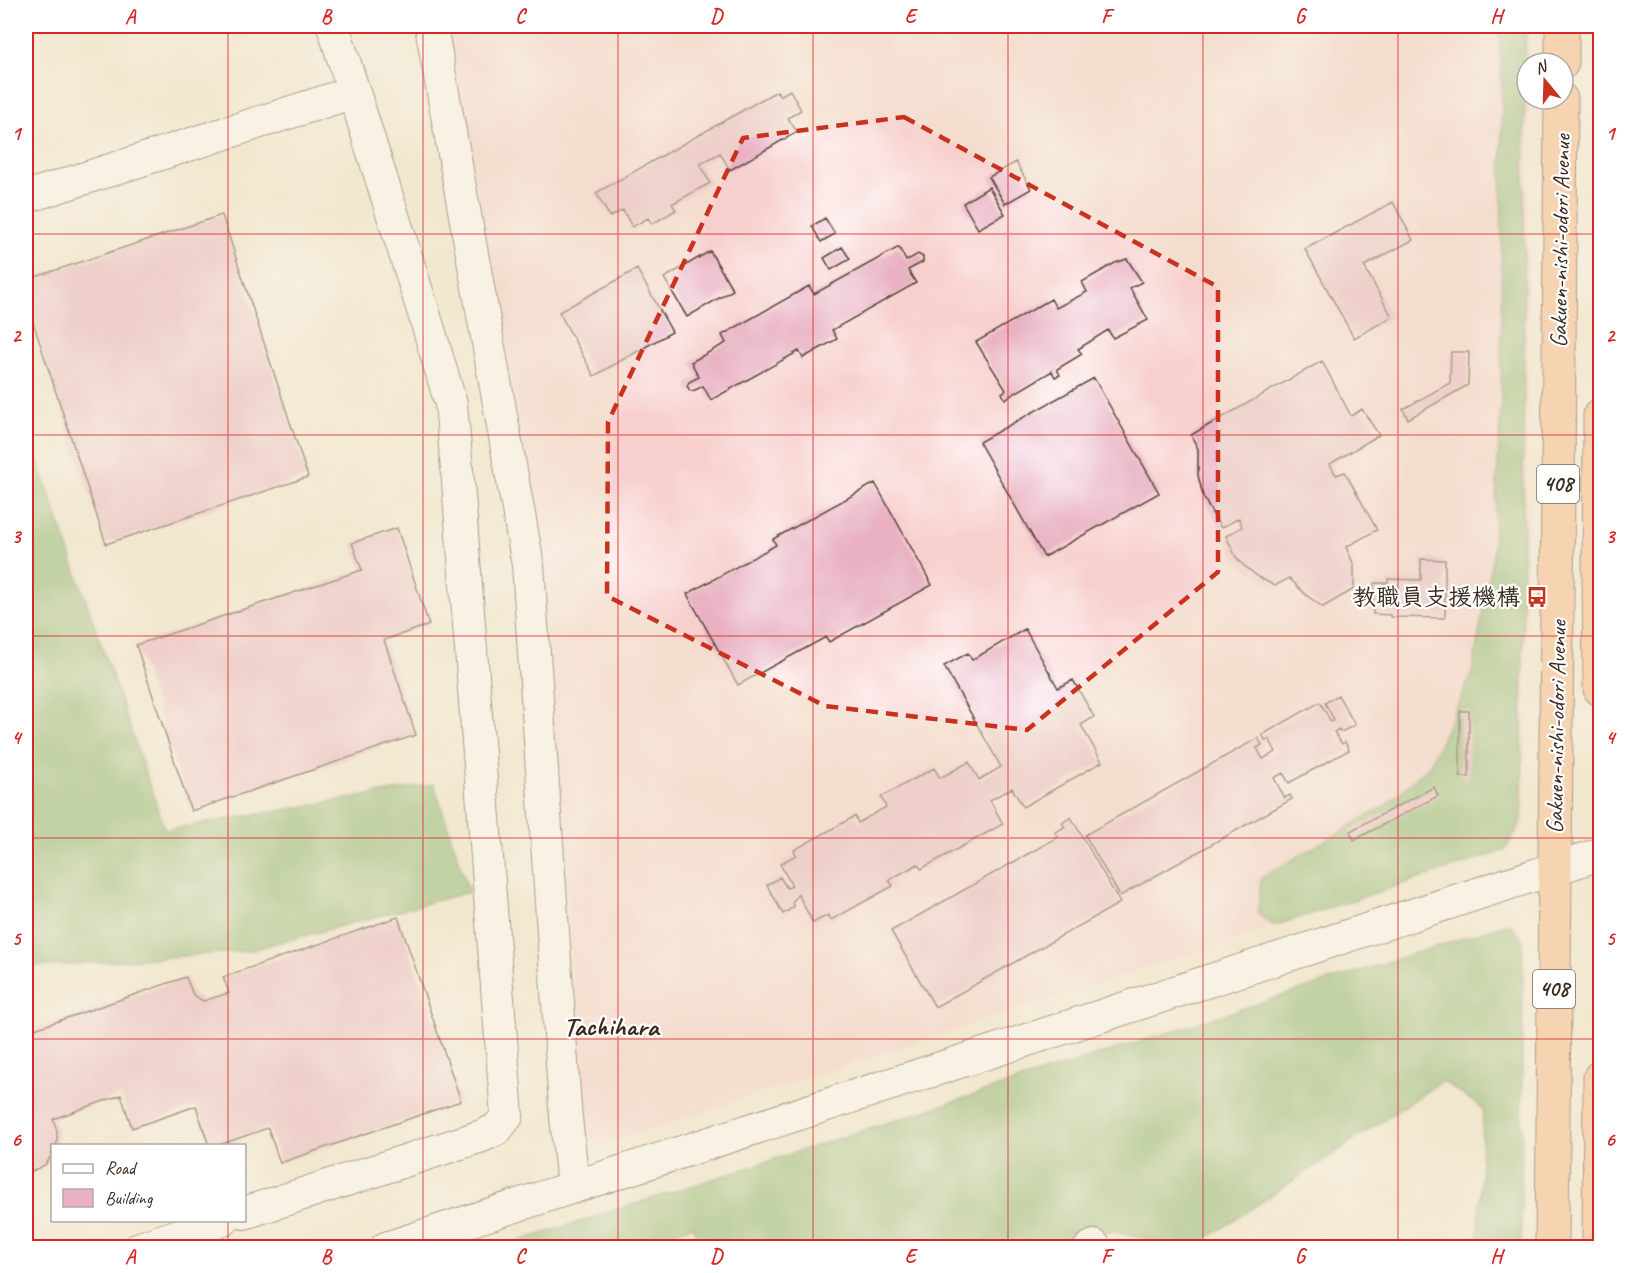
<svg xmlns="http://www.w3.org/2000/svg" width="1626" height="1273" font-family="Caveat,'Klee One',sans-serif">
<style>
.built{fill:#f7d0ce}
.forest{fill:#8ab871;stroke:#627148;stroke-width:1.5}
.building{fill:#e9b1c2}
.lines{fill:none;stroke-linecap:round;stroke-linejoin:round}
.minor-casing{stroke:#564639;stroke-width:34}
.highway-casing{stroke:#564639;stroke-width:35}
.minor{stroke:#fff;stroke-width:32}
.highway{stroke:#fabb8c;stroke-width:33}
.marked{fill:none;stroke:#c8321e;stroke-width:4.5;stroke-dasharray:12 8;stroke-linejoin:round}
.grid{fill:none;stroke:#d62828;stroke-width:1.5;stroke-opacity:0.55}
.labels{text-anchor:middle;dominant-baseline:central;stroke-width:4.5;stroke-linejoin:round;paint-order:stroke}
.shield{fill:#fff;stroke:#766a62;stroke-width:1.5}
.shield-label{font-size:22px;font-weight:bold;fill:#3b2a1e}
.street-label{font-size:24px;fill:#3b2a1e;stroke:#fff}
.poi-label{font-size:24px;font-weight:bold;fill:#3b2a1e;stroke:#fff;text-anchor:end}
.quarter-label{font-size:27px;font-weight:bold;fill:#3b2a1e;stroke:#fff}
.neatline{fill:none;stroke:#d62828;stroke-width:2}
.grid-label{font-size:20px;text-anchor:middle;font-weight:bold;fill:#d62828}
</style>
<rect width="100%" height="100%" fill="#fff"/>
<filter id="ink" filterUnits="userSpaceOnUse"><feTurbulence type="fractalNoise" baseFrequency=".0167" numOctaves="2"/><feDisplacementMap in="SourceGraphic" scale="12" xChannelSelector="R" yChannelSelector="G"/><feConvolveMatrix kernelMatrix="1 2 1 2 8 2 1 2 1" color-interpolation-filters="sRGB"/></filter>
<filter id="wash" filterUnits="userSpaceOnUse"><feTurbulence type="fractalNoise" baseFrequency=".008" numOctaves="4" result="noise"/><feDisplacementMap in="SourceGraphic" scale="24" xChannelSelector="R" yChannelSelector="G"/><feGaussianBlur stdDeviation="1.35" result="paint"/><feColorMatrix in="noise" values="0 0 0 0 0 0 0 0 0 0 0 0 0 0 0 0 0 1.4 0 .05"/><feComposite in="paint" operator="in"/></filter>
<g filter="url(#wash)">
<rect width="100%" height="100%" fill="#f2e8cf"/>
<path class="built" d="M447,26H1529V63H1527V99H1529L1525,824L1507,851L598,1146L582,1136L564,851L541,574L525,456Z"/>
<path class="forest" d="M1499,26H1525L1522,820L1504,851L1274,926L1258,914L1261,878L1385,806L1429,766L1472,674L1493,555L1501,408L1502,89Z
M26,426L165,830L434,784L469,892L247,951L49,966L26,965Z
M1509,923L1523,940L1521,1247H1478L1483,1108L1442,1081L1194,1247H1177L1112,1231L1063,1248H700L693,1226L631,1247L498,1248Z"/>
<g id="blocks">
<path class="building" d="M790,90L801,110L788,118L797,132L730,170L720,153L700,164L710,183L672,204L676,210L652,224L648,218L632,227L623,210L610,217L596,193L777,91L780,96Z
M1016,162L1031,189L1005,204L989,177Z
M989,187L1005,214L978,229L963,203Z
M1393,202L1413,240L1364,266L1392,317L1354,338L1305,249Z
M222,215L308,477L106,544L26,301V280Z
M825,218L835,234L821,242L812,226Z
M842,247L850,259L831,270L824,258Z
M899,247L906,261L918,254L923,257V262L908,270L916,283L832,330L837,339L803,358L799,351L711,400L703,386L695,390L690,391L687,386L689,382L699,377L691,362L726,343L722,335L809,286L814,294Z
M710,251L733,290L687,317L664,278Z
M1127,259L1142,282L1130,288L1148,320L1113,338L1108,330L1078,349L1082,354L1057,369L1060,375L1055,377L1052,371L1005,399L1002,393L1006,390L976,342L1051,299L1056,308L1087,292L1082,282L1115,263Z
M637,269L672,332L594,376L559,312Z
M1451,352H1469L1468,385L1408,419L1403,409L1450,383Z
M1322,361L1351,416L1362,409L1379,435L1330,464L1336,475L1345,472L1377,530L1346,547L1354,566V589L1323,607L1306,595L1289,578L1275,586L1260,578L1243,565L1236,557L1226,536L1242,527L1239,518L1221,528L1208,506L1203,496L1198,475V449L1191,435Z
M1094,378L1159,493L1044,557L979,442Z
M875,483L932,585L829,642L826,637L738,685L687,594L776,545L773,539Z
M397,528L429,625L384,640L416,735L191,811L136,645L362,570L352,543Z
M1421,559L1445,560V618L1391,617V615L1373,614L1374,583H1388V579L1421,580Z
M1025,629L1058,688L1073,680L1094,717L1081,725L1102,762L1023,807L1012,788L990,800L1003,824L921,869L918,864L889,880L893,886L831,920L828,915L813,923L798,894L792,903L794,907L783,914L767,885L780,877L787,888L792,886L780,864L796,855L794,850L855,816L858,823L886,807L881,797L934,768L940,778L969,762L979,780L1001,767L944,666L968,653L972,660Z
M1338,695L1355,725L1341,732L1339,729L1334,732L1342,744L1345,742L1349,750L1289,783L1283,773L1274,778L1285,798L1290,795L1292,799L1120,896L1085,835L1258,738L1262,745L1257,748L1263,759L1276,752L1269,739L1266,741L1262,735L1320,702L1331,722L1334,720L1325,703Z
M1460,711H1469V777H1460Z
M1434,787L1438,796L1354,840L1350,831Z
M1071,817L1120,903L935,1007L891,931L1058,837L1055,832L1065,827L1062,823Z
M398,917L461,1101L280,1163L268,1128L216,1146H209L196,1106L132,1128L121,1095L53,1119L57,1131V1144L52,1146V1155L45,1165L26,1174V1032L186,977L193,995L203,1001L229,993L223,977Z"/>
</g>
</g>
<g filter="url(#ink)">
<use href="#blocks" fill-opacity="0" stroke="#564639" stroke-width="1.5"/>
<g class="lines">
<defs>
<path id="minor" d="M431,26L528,565L565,1107L573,1187
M26,197L354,92
M244,1213L482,1136L497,1129L507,1116L457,469L451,404L427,323L333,26
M140,1248L223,1220
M386,1248L1600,854
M1090,1248L1094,1246L1095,1248"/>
<path id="highway" d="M1562,63V26
M1600,415L1599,573L1600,689
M1552,1248L1561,99
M1599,1248L1600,1077"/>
</defs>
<use href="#minor" class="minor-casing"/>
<use href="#highway" class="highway-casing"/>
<use href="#minor" class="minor"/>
<use href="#highway" class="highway"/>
</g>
</g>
<path d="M0 0H1626V1273H0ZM904,117L1218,287V572L1027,730L825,706L607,596L608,422L743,138Z" fill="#f2e8cf" fill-opacity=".55" fill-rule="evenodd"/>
<path class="marked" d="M904,117L1218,287V572L1027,730L825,706L607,596L608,422L743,138Z"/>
<path class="grid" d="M228,26V1146M423,26V1248M618,26V1248M813,26V1248M1008,26V1248M1203,26V1248M1398,26V1248M26,234H1600M26,435H1600M26,636H1600M26,838H1600M26,1039H1600M228,1220V1248"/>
<defs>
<symbol id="bus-bare" viewBox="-9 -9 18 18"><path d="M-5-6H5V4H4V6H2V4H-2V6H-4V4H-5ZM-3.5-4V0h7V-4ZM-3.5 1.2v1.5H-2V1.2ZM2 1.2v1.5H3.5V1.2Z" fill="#c8321e" stroke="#fff" stroke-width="2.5" paint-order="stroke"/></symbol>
</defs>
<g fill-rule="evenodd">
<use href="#bus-bare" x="1522" y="582" width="30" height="30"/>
</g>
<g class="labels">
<g class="shield">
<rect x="1537" y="465" width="42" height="38" rx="4.5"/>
<rect x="1533" y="970" width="42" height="38" rx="4.5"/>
</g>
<g class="shield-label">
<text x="1558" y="484">408</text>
<text x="1554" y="989">408</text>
</g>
<g class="street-label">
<text transform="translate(1560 241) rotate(-89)">Gakuen-nishi-odori Avenue</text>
<text transform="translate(1556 727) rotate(-89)">Gakuen-nishi-odori Avenue</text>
</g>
<g class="poi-label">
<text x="1520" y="597">教職員支援機構</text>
</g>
<g class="quarter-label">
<text x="611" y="1026">Tachihara</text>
</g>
</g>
<rect width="1626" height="1273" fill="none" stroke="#fff" stroke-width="66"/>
<rect x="51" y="1144" width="195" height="78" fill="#ffffff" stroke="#b1aaa5" stroke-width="1.5"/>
<rect x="63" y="1164" width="30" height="9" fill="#ffffff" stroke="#b1aaa5" stroke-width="1.5"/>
<text x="105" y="1174" font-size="18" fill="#3b2a1e">Road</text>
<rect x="63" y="1189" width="30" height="18" fill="#e9b1c2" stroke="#b1aaa5" stroke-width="1.5"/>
<text x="105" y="1204" font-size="18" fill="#3b2a1e">Building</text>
<g transform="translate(1545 81) rotate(341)"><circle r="28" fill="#ffffff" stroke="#b1aaa5" stroke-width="1.5"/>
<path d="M0-4.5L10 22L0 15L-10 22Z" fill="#c8321e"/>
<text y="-9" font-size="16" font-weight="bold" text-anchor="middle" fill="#3b2a1e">N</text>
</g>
<rect x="33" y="33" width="1560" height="1207" class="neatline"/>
<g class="grid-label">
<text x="130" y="23">A</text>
<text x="326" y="23">B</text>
<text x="520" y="23">C</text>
<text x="716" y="23">D</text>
<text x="910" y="23">E</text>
<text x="1106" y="23">F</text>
<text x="1300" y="23">G</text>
<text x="1496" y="23">H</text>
<text x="16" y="140">1</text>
<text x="1610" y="140">1</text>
<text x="16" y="342">2</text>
<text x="1610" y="342">2</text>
<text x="16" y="543">3</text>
<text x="1610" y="543">3</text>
<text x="16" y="744">4</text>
<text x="1610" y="744">4</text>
<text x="16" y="945">5</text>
<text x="1610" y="945">5</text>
<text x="16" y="1146">6</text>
<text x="1610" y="1146">6</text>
<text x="130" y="1263">A</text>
<text x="326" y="1263">B</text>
<text x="520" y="1263">C</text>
<text x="716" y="1263">D</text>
<text x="910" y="1263">E</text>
<text x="1106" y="1263">F</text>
<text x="1300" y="1263">G</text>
<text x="1496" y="1263">H</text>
</g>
</svg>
